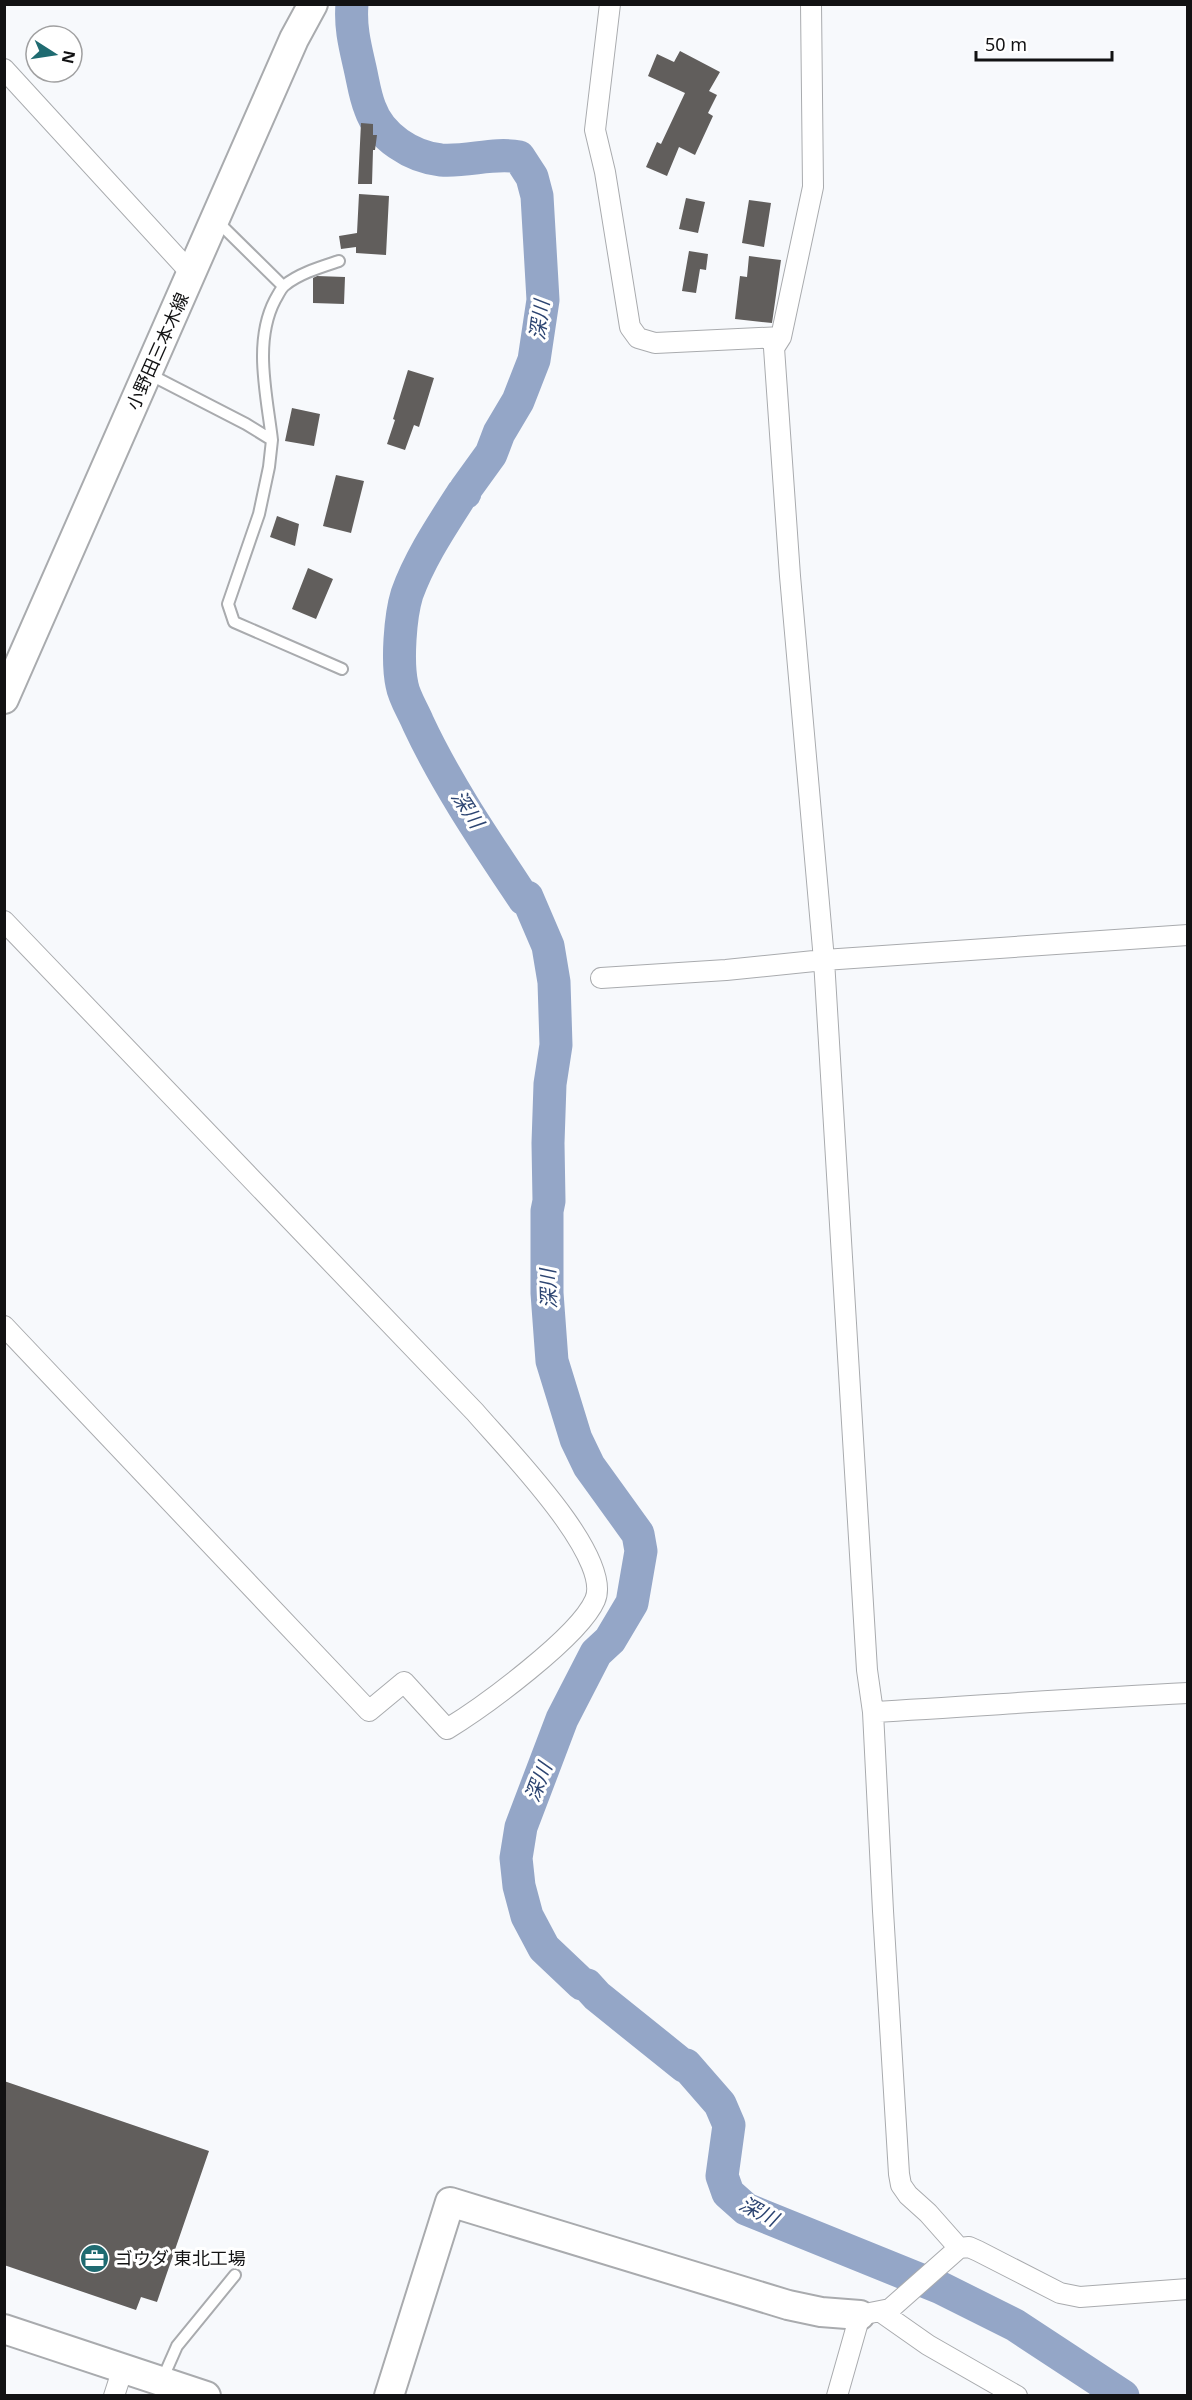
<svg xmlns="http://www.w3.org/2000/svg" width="1192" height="2400" font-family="'Noto Sans','Noto Sans JP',sans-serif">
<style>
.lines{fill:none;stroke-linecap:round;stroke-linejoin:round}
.river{stroke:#94a6c7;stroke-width:33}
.building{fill:#615e5c}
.lane-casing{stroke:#a9abae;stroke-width:14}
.street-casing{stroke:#a9abae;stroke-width:22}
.secondary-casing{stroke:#a9abae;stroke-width:32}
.lane{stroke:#fff;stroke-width:10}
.street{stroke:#fff;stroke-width:20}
.secondary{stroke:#fff;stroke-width:28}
.labels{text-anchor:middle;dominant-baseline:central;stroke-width:6;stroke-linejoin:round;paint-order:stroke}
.street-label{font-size:18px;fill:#121213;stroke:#fff}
.poi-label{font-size:18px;fill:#121213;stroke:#fff;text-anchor:start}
.water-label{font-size:20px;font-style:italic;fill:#2d4572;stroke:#fff}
</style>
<rect width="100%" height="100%" fill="#f7f9fc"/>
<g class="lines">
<path class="river" d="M352,4C350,27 355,46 360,68C363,81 365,96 370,108C380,137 412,157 441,160C468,162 494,152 519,157L532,177L537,196L543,300L534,360L518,401L499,433L491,454L465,490V493L462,494C441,527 420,558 407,594C400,617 397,662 402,685C404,697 413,711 418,723C447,785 486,842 524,899L527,897L548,946L554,982L556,1045L550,1084L548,1143L549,1201L547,1211V1293L552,1361L576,1439L589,1466L638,1534L641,1551L632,1603L610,1640L596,1653L562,1719L521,1827L516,1858L519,1886L527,1916L544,1948L582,1984L587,1985L597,1996L684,2066L686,2065L720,2104L729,2125L722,2176L728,2193L746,2209L941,2288L1015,2325L1123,2396"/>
</g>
<path class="building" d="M680,51L720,72L709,91L717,95L708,113L713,116L695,155L679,147L667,176L646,167L657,142L661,144L685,93L648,76L657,54L674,62Z
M361,123L373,124V135H377L375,150H373L372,184H358Z
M359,194L389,196L386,255L356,253V247L341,249L339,236L357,233Z
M686,198L705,202L698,233L679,229Z
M749,200L771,203L764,247L742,243Z
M689,251L708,254L706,270L700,269L696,293L682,291Z
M749,256L781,260L772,323L735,319L740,276L747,277Z
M317,276L345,277L344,304L313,303V278Z
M408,370L434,378L419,427L414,425L405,450L387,444L395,420L393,419Z
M292,408L320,414L314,446L285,441Z
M336,475L364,481L351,533L323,526Z
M277,516L299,524L295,546L270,537Z
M308,568L333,579L316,619L292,609Z
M4,2081L209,2151L157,2302L141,2297L136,2310L4,2265Z"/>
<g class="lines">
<defs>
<path id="lane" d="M217,221L283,286
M147,373L246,424L272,440L269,467L259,514L228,604L234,622L342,669
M272,440C267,396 253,342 275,300C278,295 281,288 285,285C300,273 321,267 339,261
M162,2380L177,2346L235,2275"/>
<path id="street" d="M610,4L595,130L605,172L630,327L638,338L655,343L781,337
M811,4L813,187L781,337L774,348L790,576L824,960L867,1670L873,1712L883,1911L899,2174L901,2185L908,2195L928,2213L959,2248
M4,69L191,273
M4,921L475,1412C503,1445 614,1557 595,1600C579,1637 483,1707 447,1729L404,1682L369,1711L4,1326
M601,978L726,970L824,960L1188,935
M873,1712C978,1706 1083,1698 1188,1693
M881,2312L928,2345L1017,2396
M114,2396L123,2368
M837,2396L860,2315L890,2309L959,2248L969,2247L978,2251L1060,2293L1080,2297L1188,2289"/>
<path id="secondary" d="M4,699L294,39L313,4
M4,2329L206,2396
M389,2396L450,2202L788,2305L821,2312L860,2315"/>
</defs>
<use href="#lane" class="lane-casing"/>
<use href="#street" class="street-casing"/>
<use href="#secondary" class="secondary-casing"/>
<use href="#lane" class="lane"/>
<use href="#street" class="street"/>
<use href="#secondary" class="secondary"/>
</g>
<defs>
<symbol id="office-disc" viewBox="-11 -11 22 22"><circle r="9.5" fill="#1f6b71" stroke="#fff"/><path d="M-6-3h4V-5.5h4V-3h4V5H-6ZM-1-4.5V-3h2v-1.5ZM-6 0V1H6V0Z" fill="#fff"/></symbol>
</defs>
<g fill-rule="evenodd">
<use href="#office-disc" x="78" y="2242" width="33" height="33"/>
</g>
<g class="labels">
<g class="street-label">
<text transform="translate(157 351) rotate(-66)">小野田三本木線</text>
</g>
<g class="poi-label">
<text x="115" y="2258">ゴウダ 東北工場</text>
</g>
<g class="water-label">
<text transform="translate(539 320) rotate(-83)">深川</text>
<text transform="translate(468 809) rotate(57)">深川</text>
<text transform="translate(548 1289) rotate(-92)">深川</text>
<text transform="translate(538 1782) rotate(-69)">深川</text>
<text transform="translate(759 2211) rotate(28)">深川</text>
</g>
</g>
<rect width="1192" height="2400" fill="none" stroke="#121213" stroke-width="12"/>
<g transform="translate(54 54) rotate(102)"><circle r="28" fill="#ffffff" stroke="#a0a0a1" stroke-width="1.5"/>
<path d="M0-4.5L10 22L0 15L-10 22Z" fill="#1f6b71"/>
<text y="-9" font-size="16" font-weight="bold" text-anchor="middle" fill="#121213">N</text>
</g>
<path d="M976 51v9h136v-9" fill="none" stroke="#121213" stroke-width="3"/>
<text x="985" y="51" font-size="18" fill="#121213" stroke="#ffffff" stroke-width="4.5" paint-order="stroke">50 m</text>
</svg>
